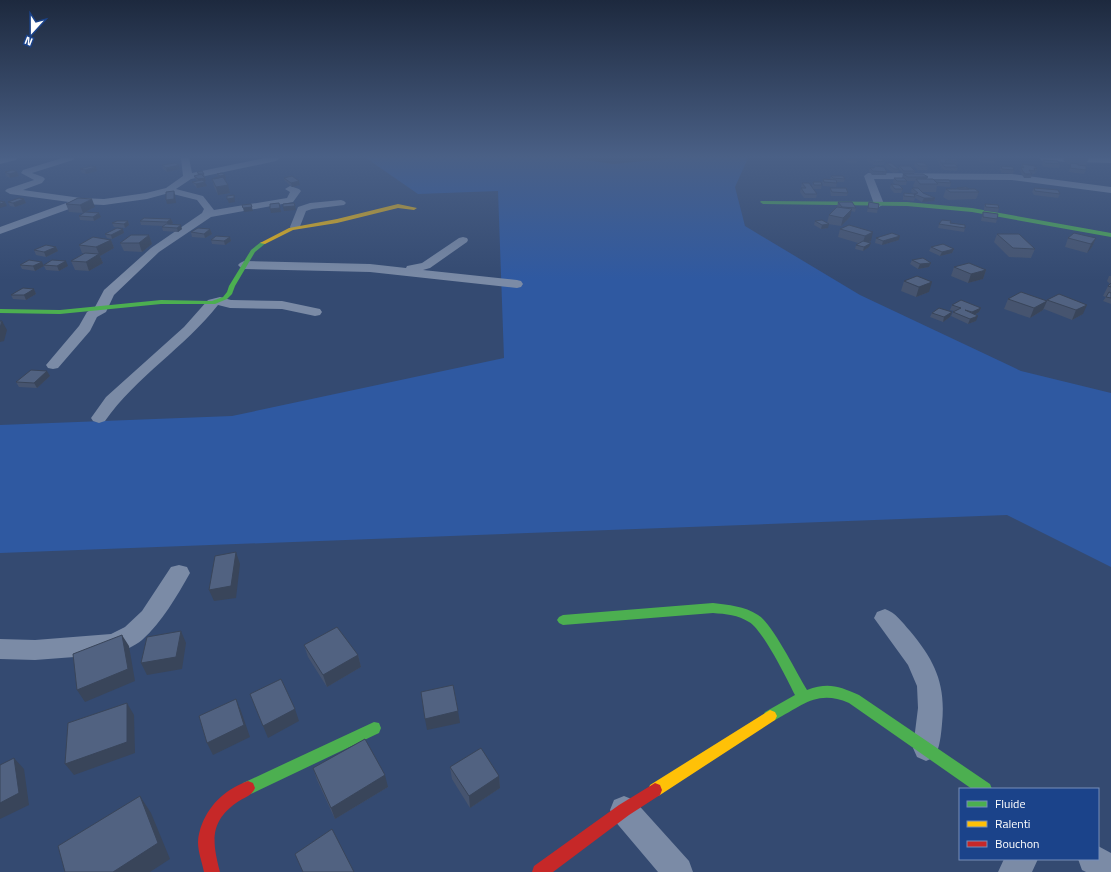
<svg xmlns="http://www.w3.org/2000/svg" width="1111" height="872" font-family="'Titillium Web',sans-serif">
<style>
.green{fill:#2f59a1}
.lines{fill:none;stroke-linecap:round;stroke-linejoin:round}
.street{fill:#7b8ba6;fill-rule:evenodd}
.fast{fill:#4caf50;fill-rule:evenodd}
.slow{fill:#ffc107;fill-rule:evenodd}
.jam{fill:#c62828;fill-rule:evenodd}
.wall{fill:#46546f;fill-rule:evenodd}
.shaded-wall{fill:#39455a}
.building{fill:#516281;stroke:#39455a}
</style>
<rect width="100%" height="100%" fill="#344a71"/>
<path class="green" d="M366,158H573L613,164L676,158H748L735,187L745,226L860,295L1021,371L1111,393V567L1007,515L0,553V425L232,416L504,358L498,191L418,194Z"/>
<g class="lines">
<path class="street" d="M0,158H17L16,160L0,164Z
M62,158H74L73,160L32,173L43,177L45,179L42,183L23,190L81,198L104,199L146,193L166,188L183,176L181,158H189L192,173L265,158H280L276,161L191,179L176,189L203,196L214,210L287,198L290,192L285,189L290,186L299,189L301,191L293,202L211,217L159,252L114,295L106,312L97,317L90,331L58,368L53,369L48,368L46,365L79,326L87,312L95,307L104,290L151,248L202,213L204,209L197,200L169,193L147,199L104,205L83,204L0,234V227L69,202L10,194L5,191L7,189L34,180L21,173L23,170Z
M1039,158H1111V163L1043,161Z
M868,173L1012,174L1111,187V193L1012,180L874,179L884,204L879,207L874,204L864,176Z
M341,200L344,201L346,203L344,205L312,209L306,211L299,229H291L290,227L298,207L310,203Z
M463,237L467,238L468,240L467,242L430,268L423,270L517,280L521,281L523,284L521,287L517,288L370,272L244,269L240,267L238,265L240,263L244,261L370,264L406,268L407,266L422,263L459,238Z
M220,297L231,300L282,301L320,309L322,312L320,315L315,316L282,309L230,308L218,305C185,347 136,377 105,421L99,423L93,421L91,418L106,397L184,327L208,300Z
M179,565L187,567L190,573C177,596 162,622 142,640C135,646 123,651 114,654L35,660L0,659V639L35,640L111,634L125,627L142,611L171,567Z
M885,609C896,613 902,622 910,631C935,661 946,684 942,724C941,735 940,746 935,757L926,761L917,757L913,748L918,708L917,686L908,665L874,618L877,612Z
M624,796L634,800L689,861L693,872H658L614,820L610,810L614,800Z
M1098,846L1111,853V872H1086L1082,870L1078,859H1098Z
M1004,859H1038L1032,872H998Z"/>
<path class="fast" d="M761,201L907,202L972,208L1111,233V237L972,212L907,206L763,204L760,202Z
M261,242L266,243L255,252L235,286L232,294L227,299L215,304H161L60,314L0,313V309L60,310L161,300L212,301L223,297L227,292L229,286L251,250Z
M713,603C729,605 744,606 758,615C772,623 797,674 807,690C828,682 839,686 859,695L990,784L992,789H972L849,703C817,689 802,706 775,720L770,722L765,720L763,716L765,712L795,695C787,679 763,630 749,622C738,615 726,614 713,613L563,625L559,623L557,620L559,617L563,615Z
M374,722L379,723L381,728L379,733L253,793L248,795L243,793L241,788L243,783Z"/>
<path class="slow" d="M398,204L417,208L414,210L398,208L337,223L293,230L265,244L260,243L289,228L337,219Z
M770,710L775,712L777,716L775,720L660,795L655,797L650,795L648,790L650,785Z"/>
<path class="jam" d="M248,781L253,783L255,788C252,795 246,797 239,801C209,821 212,841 220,872H204C202,862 198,852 198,842C198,836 200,829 202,824C211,802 227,789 248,781Z
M655,783L660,785L662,790L660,795L629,815L553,872H532L534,866L619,805Z"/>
</g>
<path class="wall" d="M844,158H856L857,159L856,163H846L844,159Z
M867,158H880L885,161L884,165H874L867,161Z
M904,158H918L917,161L905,160Z
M936,158H952L951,159L958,161L957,165H955L958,167L957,171L944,170L941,168L942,166H940ZM949,161V162L951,164H945L946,163L948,164Z
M978,158H994L995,160L994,163L979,162L977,159Z
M1064,158H1089L1086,165H1078L1086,170L1084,174L1069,172L1071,164H1068L1063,160Z
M1043,160L1060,164L1059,168L1044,167L1042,164Z
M915,162L928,166L927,170H918L914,166Z
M886,163L899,169V166L915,171L914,174L928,177L927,179L951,183L950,187L937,186L936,192H922L923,193L935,198L934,201L922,202L915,198L914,201L903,200V196L904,193H913L911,192L912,188H915L913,186L915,181H907L906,185H900L903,189L901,193H894L890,188L891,184H895L893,182L894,178H903H902L903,174L899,169L898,172L893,173L885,167Z
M1022,164L1037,169L1034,174H1032L1031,178H1024L1021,173L1020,171Z
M162,165H179L180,169L167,172L163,169Z
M875,166L887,172L886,175H872L869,171L870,168H874Z
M1001,166L1014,170L1013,174L1001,173L1000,169Z
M80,169L97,171L86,174L82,173Z
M5,172H17L19,176L10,178L6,176Z
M197,172L204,174L206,181L204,182L207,186L197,188L194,185L192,182L197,181L195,179L194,176L198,175Z
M217,174L225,175L226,178L225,179L230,193L218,195L214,187L212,179L218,177Z
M831,176L845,179L844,182H837L836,187L823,186L822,183L823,179H830Z
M284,178L299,181L300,185L292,187L285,181Z
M813,182L822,185L821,189H813L817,194L816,198H804L800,192L801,188H802L801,187L802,183L813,188L812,186Z
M830,188L848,193L847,196H831L830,191Z
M957,188L969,189L979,192L976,199L948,200L943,197L946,189H957Z
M1034,188L1060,194L1058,198L1034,195L1032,192Z
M78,198L95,207L83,213L69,212L66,204Z
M24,199L26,203L15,207L10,206L8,202Z
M838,202L856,208L855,212L851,211L850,217L841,226L828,224V228L821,229L814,225L815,221L827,223L829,215L837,207Z
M869,202L879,204L877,213L867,212Z
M985,204L999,208L998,212L984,211V208Z
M983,212L997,219L996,223L981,221L982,216Z
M79,216L101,217L94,221L80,220Z
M171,219L173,223L171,224L182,229L178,232L163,231L162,227L164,226L141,225L140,221Z
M128,221L129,225L125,228L114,227L112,223Z
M951,223L965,228L964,232L938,228L939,224Z
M849,225L871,241L868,242L869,247L863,251L855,249L856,245L858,243L838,237L840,229Z
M123,229L124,233L112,239L107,238L105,234Z
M210,229L212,234L205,238L192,237L191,232Z
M997,234L1035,249L1031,258L1009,257L994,242Z
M149,235L152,244L142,252L124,251L120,243Z
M230,237L231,241L225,245L212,244L211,240Z
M876,238L899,240L882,245L875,243Z
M1068,238H1096L1092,247L1087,253L1065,247Z
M111,240L114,248L100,256L103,263L89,271L75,270L71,261L84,253H82L79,245Z
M56,247L58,251L46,257L36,255L34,250Z
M931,247L954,249L952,253L940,256L929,251Z
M912,260L931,263L929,267L918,269L910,264Z
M20,265H44L68,266L59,271L46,270L44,266L35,271L22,269Z
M954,267L986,270L983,279L968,283L951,276Z
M1109,276H1111V304L1103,301L1106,297L1103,296L1108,286L1110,284L1107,281Z
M904,281L929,292L916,297L901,291Z
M34,289L36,294L26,300L13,299L11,295Z
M1059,294L1083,314L1072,320L1044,309L1043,310L1030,318L1004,309L1008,299L1047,301V300Z
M952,305L981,308L979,312L975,315L976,321L968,324L951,316L953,312L954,311L950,310Z
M952,312L950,317L943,322L930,317L932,313Z
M50,376L37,388L19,387L16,382Z
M304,645L358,655L361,667L327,687L308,657Z
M450,767L499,776L500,788L470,808L452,779Z
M313,768L388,787L335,819L317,780Z"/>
<path class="shaded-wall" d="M144,158H150L144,159Z
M179,165L180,169L167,172L166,168Z
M96,167L97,171L86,174L85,170Z
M17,172L19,176L10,178L9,174Z
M225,175L226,178L225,179L226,183L221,179L220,176Z
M205,178L206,181L199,183L198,179Z
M299,181L300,185L292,187L291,183Z
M205,182L207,186L197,188L196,184Z
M228,185L230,193L218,195L216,187Z
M174,191L175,195L176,203L167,204L166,200Z
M234,195L235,202L229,203L227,199Z
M924,198H935L934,201L922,202Z
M24,199L26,203L15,207L13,203Z
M92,199L95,207L83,213L80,205Z
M5,202L7,206L0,208V204Z
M279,203L281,212L271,213L270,209Z
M251,204L253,211L244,212L243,208Z
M295,206L296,210L284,211L283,207Z
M852,209L850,217L841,226L843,218Z
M99,213L101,217L94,221L93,217Z
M171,219L173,223L168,226L167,222Z
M128,221L129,225L125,228L124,224Z
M829,224L828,228L821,229L822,225Z
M181,225L182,229L178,232L177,228Z
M123,229L124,233L112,239L111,235Z
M210,229L212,234L205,238L204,234Z
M873,232L871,241L862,245L865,236Z
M149,235L152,244L142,252L139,243Z
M900,236L899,240L882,245L883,241Z
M230,237L231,241L225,245L224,241Z
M1096,238L1092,247L1087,253L1091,244Z
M111,240L114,248L100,256L96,247Z
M871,243L869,247L863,251L864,247Z
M56,247L58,251L46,257L44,252Z
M954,249L952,253L940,256L942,252Z
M99,254L103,263L89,271L86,262Z
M66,261L68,266L59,271L57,266Z
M42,262L44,266L35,271L33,266Z
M931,263L929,267L918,269L920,264Z
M986,270L983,279L968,283L971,274Z
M932,282L929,292L916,297L919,287Z
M34,289L36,294L26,300L24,295Z
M1047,301L1043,310L1030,318L1034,308Z
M1087,305L1083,314L1072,320L1076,310Z
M981,308L979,312L971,317L972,312Z
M952,312L950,317L943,322L944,317Z
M978,316L976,321L968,324L970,319Z
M2,321L7,330L4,341L0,342V328Z
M47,371L50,376L37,388L34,383Z
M236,552L240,564L236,598L214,601L209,590Z
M181,631L186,643L182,669L147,675L141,663Z
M122,635L129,646L135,681L85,702L77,690Z
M358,655L361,667L327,687L323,675Z
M236,699L241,711L250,737L213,755L207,743Z
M127,703L134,715L135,753L74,775L65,764Z
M295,709L299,721L268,738L263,726Z
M458,711L460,723L427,730L425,719Z
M14,758L24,769L29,805L0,819V803Z
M385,775L388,787L335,819L331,808Z
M499,776L500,788L470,808L469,796Z
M140,796L151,813L170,859L150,872H113Z"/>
<path class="building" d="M846,158H856L857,159H847Z
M869,158H880L885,161L875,162Z
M939,158H949V160H945L946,163H941Z
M950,158L956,159L958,161H952Z
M980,158H994L995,160L981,159Z
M1043,160L1058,161L1060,164L1045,163Z
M915,162L924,163L928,166H919Z
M175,163L179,165L166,168L162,165Z
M886,163H891L899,169H894Z
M1071,163L1078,164V165L1086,166V170L1070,168Z
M942,164H955L958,167H945Z
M1022,164L1035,166L1037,169L1034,168L1035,171L1029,170L1032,174H1025L1022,170L1021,167L1024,168Z
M91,166L96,167L85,170L80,169Z
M875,166L884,167L887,172L873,171L870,168H874Z
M899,166H910L915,171H904Z
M1001,166L1013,167L1014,170L1002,169Z
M13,170L17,172L9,174L5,172Z
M202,171L204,174H199L197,172Z
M222,173L225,175L220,176L217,174Z
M201,174L205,178L198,179L194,176Z
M903,174H923L928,177H908Z
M223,176L225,179L223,177L214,179V178Z
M292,176L299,181L291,183L284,178Z
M831,176H843L845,179L833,178Z
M223,177L228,185L216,187L212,179Z
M894,178H904L907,181H897Z
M823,179L836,180L837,183L824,182Z
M916,179H933L938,184H920Z
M202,180L205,182L196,184L192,182Z
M934,180H949L951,183L936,182Z
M813,182H821L822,185H814Z
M802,183H809L817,194H805L801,188H806Z
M891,184L899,185L903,189H895Z
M966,187L969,189H959L957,188Z
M830,188H846L848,193L832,192Z
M912,188H918L923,193L935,198H924L914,194L918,193Z
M1034,188L1058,190L1060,194L1035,191Z
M946,189H975L979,192H950Z
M174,191V199L166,200V192Z
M904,193L914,194L915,197L904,196Z
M234,195V198L227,199V196Z
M19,198L24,199L13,203L8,202Z
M78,198L92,199L80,205L66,204Z
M0,201L5,202L0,204Z
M838,202H852L856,208L842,207Z
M869,202L879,204L878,209L868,208Z
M279,203L280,208L270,209V204Z
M294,203L295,206L283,207V204Z
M251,204L252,207L243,208L242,205Z
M985,204L998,205L999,208L986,207Z
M837,207L852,209L843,218L829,215Z
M85,212L99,213L93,217L79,216Z
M983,212L998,214L997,219L983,217Z
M144,218L171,219L167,222L140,221Z
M822,220L829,224L822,225L815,221Z
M942,220L951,221L950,223L965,225V228L939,224Z
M117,221H128L124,224L112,223Z
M166,224L181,225L177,228L162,227Z
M849,225L873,232L865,236L840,229Z
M117,228L123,229L111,235L105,234Z
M198,228L210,229L204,234L191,232Z
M892,233L900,236L883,241L876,238Z
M1074,233L1096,238L1091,244L1068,238Z
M997,234H1019L1035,249L1013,248Z
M131,235H149L139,243H120Z
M216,236L230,237L224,241L211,240Z
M93,237L111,240L96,247L79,245Z
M863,241L871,243L864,247L856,245Z
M943,244L954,249L942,252L931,247Z
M46,245L56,247L44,252L34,250Z
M85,253L99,254L86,262L71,261Z
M923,258L931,263L920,264L912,260Z
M29,260L42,262L33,266L20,265Z
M52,260L66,261L57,266L44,265Z
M969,263L986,270L971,274L954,267Z
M917,276L932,282L919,287L904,281Z
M1111,283V287L1108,286Z
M23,288L34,289L24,295H11L16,292Z
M1021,292L1047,301L1034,308L1008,299Z
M1109,292L1111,293V298L1106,297Z
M1059,294L1087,305L1076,310L1047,300Z
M961,300L981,308L972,312L965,310L978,316L970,319L953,312L961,308L952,305Z
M939,308L952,312L944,317L932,313Z
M0,321H2L0,328Z
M31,370L47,371L34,383L16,382Z
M236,552L231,586L209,590L215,556Z
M337,627L358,655L323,675L304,645Z
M181,631L176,657L141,663L147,637Z
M122,635L128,669L77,690L73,654Z
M281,679L295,709L263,726L250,694Z
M453,685L458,711L425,719L421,692Z
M236,699L244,725L207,743L199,716Z
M127,703V742L65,764L68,723Z
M365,739L385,775L331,808L313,768Z
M481,748L499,776L469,796L450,767Z
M14,758L19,793L0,803V765Z
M140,796L158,843L113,872H65L58,846Z
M332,829L354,872H303L295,854Z"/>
<linearGradient id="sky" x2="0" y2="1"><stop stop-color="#1d293e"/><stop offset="0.56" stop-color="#4a6086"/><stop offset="1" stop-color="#4a6086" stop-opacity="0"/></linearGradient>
<rect width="1111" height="280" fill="url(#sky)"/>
<rect x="959" y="788" width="140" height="72" fill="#1b438a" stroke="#768eb9"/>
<rect x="967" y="801" width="20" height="6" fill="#4caf50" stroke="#768eb9"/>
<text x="995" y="808" font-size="12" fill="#ffffff">Fluide</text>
<rect x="967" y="821" width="20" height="6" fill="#ffc107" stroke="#768eb9"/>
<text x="995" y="828" font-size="12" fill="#ffffff">Ralenti</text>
<rect x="967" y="841" width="20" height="6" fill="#c62828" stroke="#768eb9"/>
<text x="995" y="848" font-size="12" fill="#ffffff">Bouchon</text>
<g transform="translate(32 32) rotate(201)" stroke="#1b438a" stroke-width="3" paint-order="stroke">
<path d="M0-3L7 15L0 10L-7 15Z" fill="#ffffff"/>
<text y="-6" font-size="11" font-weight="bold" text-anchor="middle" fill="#ffffff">N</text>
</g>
</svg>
